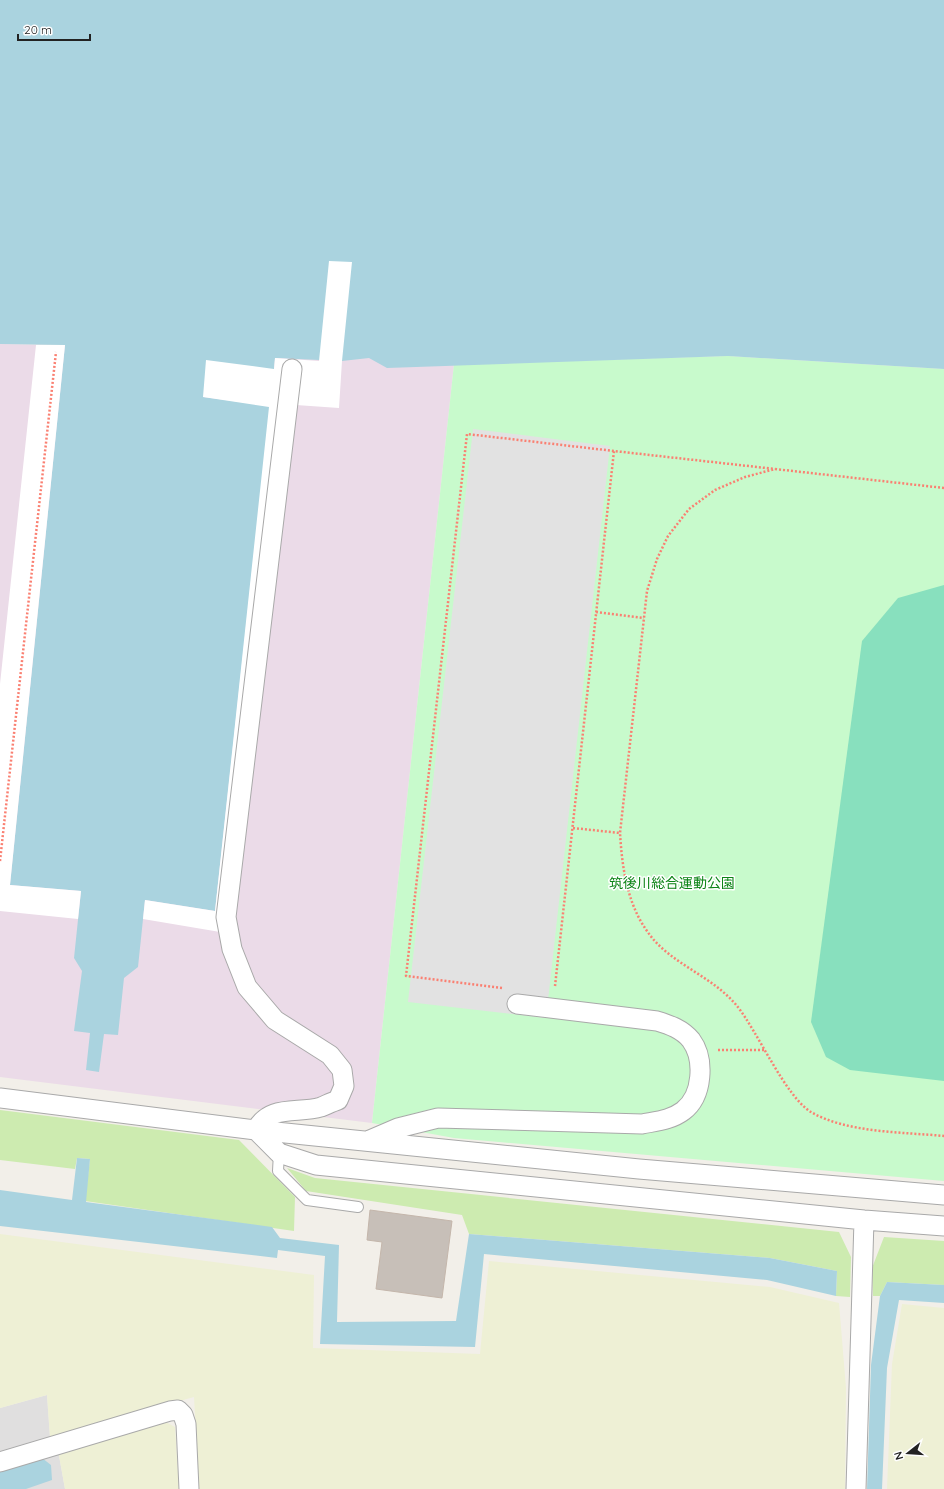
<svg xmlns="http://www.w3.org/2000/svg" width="944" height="1489" font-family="Quicksand,'Noto Sans JP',sans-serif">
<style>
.residential{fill:#e0dfdf}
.industrial{fill:#ebdbe8}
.farmland{fill:#eef0d5}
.grass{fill:#cdebb0}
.park{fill:#c8facc}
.pitch{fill:#88e0be}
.parking{fill:#e2e2e2}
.water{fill:#aad3df}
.pier{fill:#fff}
.building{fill:#c7bfb8;stroke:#c4b6ab}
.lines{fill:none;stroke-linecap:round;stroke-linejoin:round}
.service-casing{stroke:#a9a9a9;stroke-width:12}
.minor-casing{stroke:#a9a9a9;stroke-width:21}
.path{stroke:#fa8072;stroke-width:2.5;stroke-dasharray:2 2;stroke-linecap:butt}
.service{stroke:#fff;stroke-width:10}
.minor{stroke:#fff;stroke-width:19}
.labels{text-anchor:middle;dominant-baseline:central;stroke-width:3;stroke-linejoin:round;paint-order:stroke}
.park-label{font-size:14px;fill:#0c8416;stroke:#fff}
</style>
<rect width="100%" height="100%" fill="#f2efe9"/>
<path class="residential" d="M47,1395L50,1437L58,1450L65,1489H0V1408Z"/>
<path class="industrial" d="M305,218L387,367L454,364L372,1123L0,1077V344L65,345Z"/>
<path class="farmland" d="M0,1234L314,1275L313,1348L480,1354L489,1261L770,1287L839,1303L846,1388L845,1489H199L194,1397L50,1437L47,1395L0,1408Z
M902,1304L944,1308V1489H887L892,1364Z
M164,1421L175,1427L179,1489H65L58,1450Z"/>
<path class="grass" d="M0,1110L239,1140L295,1197L294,1231L85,1201L90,1159L77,1158L75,1169L0,1160Z
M287,1168L315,1178L839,1232L851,1257L850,1297L836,1296L837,1271L770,1258L469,1234L462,1215L306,1191Z
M884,1237L944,1241V1285L887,1282L880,1296H873L872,1268Z"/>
<path class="park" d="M728,356L944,369V1181L454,1138L372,1123L454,364Z"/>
<path class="pitch" d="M944,585V1081L850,1070L826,1057L811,1022L862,641L898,598Z"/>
<path class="parking" d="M473,429L610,446L546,1018L408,1002Z"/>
<path class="water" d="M0,0H944V369L728,356L387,368L369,358L342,361L275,358L274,369L203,397L270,406L215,911L145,900L138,967L124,978L118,1035L104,1034L99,1072L86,1070L90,1033L74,1031L82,971L74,958L81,891L10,885L65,345L0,344Z
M77,1158L90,1159L86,1202L272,1227L280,1238L339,1245L337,1322L456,1321L469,1234L770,1258L837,1271L836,1296L767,1280L484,1254L475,1347L320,1344L325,1256L278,1250L277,1258L0,1226V1190L72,1200Z
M887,1282L944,1285V1303L899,1300L887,1368L882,1489H867L871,1365L880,1296Z
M42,1458L51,1465L52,1480L26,1489H0V1471Z"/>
<path class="pier" d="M329,261L352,262L342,361L339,408L296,405L232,934L143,919L145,900L215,911L269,407L203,397L206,360L274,369L275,358L319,361Z
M36,345H65L10,885L81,891L78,919L0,911V684Z"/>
<path class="building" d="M370,1210L452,1221L442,1298L376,1289L382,1242L367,1240Z"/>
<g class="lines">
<defs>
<path id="service" d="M279,1153L278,1171L307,1200L358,1207"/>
<path id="minor" d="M292,369L226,917L232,949L247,987L275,1020L330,1055L342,1070L344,1086L338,1100C332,1102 326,1105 321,1107C297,1114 270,1104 256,1130L279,1153L316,1165L864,1220L944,1226
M0,1098L256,1130L639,1169L944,1195
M370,1140L398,1128L438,1118L642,1124C657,1121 671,1120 683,1111C703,1096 705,1059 691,1040C682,1029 670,1025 657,1021L517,1004
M0,1462L170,1411L178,1410L183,1415L186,1424L189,1489
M856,1489L864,1220"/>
</defs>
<use href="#service" class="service-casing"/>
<use href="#minor" class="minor-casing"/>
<path class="path" d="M944,488L775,469L745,477L715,490L689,509L668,536L657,559L647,591L620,833C622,867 627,903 647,931C669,964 712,975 737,1006C758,1032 785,1096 811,1112C847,1133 903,1132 944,1136
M596,612L644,618
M573,828L620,833
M0,861L56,352
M555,986L614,451L775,469
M502,988L406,976L467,434L614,451
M718,1050H765"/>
<use href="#service" class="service"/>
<use href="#minor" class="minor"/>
</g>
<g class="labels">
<g class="park-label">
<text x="672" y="883">筑後川総合運動公園</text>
</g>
</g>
<g transform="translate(908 1453) rotate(253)" stroke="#ffffff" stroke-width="3" paint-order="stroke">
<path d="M0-3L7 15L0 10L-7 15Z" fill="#222222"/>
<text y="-6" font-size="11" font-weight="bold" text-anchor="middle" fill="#222222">N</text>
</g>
<path d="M18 34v6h72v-6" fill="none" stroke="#222222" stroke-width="2"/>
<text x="24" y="34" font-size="12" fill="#222222" stroke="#ffffff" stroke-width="3" paint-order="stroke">20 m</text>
</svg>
